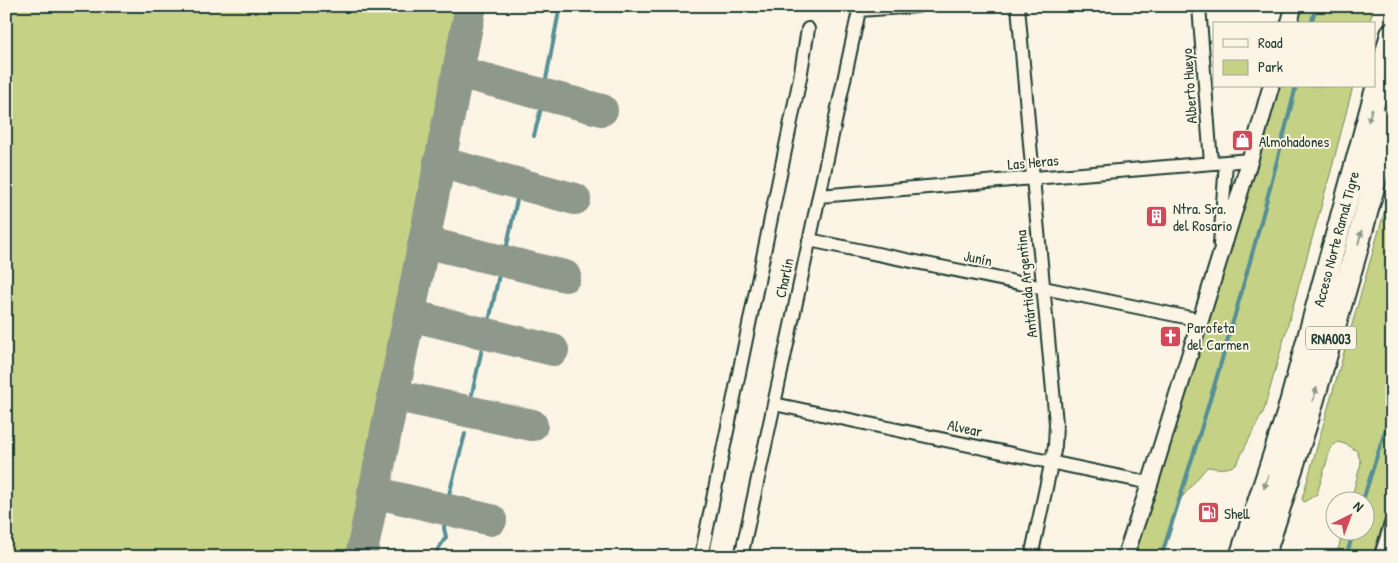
<svg xmlns="http://www.w3.org/2000/svg" width="1398" height="563" font-family="'Patrick Hand',sans-serif">
<style>
.green{fill:#c5d286;stroke:#72885d}
.lines{fill:none;stroke-linecap:round;stroke-linejoin:round}
.stream{stroke:#558f96;stroke-width:4}
.taxiway{stroke:#8e998c;stroke-width:32}
.minor-casing{stroke:#1f3d34;stroke-width:16}
.tertiary-casing{stroke:#1f3d34;stroke-width:19}
.motorway-casing{stroke:#1f3d34;stroke-width:26}
.minor{stroke:#fcf5e5;stroke-width:12}
.tertiary{stroke:#fcf5e5;stroke-width:15}
.motorway{stroke:#fcf5e5;stroke-width:22}
.oneway{fill:#8e998c}
.labels{text-anchor:middle;dominant-baseline:central;stroke-width:4;stroke-linejoin:round;paint-order:stroke}
.shield{fill:#fcf5e5;stroke:#617469;stroke-width:1}
.shield-label{font-size:14px;font-weight:bold;fill:#1f3d34}
.street-label{font-size:15px;fill:#1f3d34;stroke:#fcf5e5}
.poi-label{font-size:15px;fill:#1f3d34;stroke:#fcf5e5;text-anchor:start}
</style>
<rect width="100%" height="100%" fill="#fcf5e5"/>
<filter id="ink" filterUnits="userSpaceOnUse"><feTurbulence type="fractalNoise" baseFrequency=".02" numOctaves="2"/><feDisplacementMap in="SourceGraphic" scale="10" xChannelSelector="R" yChannelSelector="G"/><feConvolveMatrix kernelMatrix="1 2 1 2 8 2 1 2 1" color-interpolation-filters="sRGB"/></filter>
<g filter="url(#ink)">
<path class="green" d="M6,6H458L347,557H6Z
M1300,6H1374L1369,24H1295Z
M1276,86H1353L1331,171L1264,410L1237,463C1228,471 1218,468 1207,467L1178,502L1160,557H1132Z
M1392,185V495L1372,557H1336L1343,531L1366,530V500H1351L1361,463L1357,451L1348,445L1338,442L1331,447L1317,494L1304,502L1302,499Z"/>
<g class="lines">
<path class="stream" d="M1311,24L1316,6
M546,79L560,6
M534,136L542,104
M505,254L518,195
M488,326L500,270
M472,394L483,344
M1363,500L1392,409
M447,502L465,434
M433,557L446,537L444,528L445,519
M1161,557C1211,402 1257,245 1296,86
M1346,557L1354,530"/>
<path class="taxiway" d="M458,72L602,110
M439,162L575,199
M424,242L565,276
M409,315L553,350
M393,395L532,425
M373,492L491,520
M361,557L471,6"/>
<defs>
<path id="minor" d="M1018,6L1033,178L1056,423L1055,446L1031,557
M1199,6L1211,163
M859,10L917,6
M819,196L1250,160
M809,240L1200,320
M1220,244L1226,162
M774,404L1150,483
M701,557L800,78L808,29
M741,557L860,6"/>
<path id="tertiary" d="M1289,24L1294,6
M1125,557L1150,483L1250,160L1271,86
M1382,557L1392,526"/>
<path id="motorway" d="M1241,557L1288,414L1392,34
M1263,557L1306,423L1355,254L1392,116"/>
</defs>
<use href="#minor" class="minor-casing"/>
<use href="#tertiary" class="tertiary-casing"/>
<use href="#motorway" class="motorway-casing"/>
<use href="#minor" class="minor"/>
<use href="#tertiary" class="tertiary"/>
<use href="#motorway" class="motorway"/>
</g>
<defs><path id="oneway-solid" d="M-6-.8H1V-3.2L6.5 0L1 3.2V.8H-6Z" transform="scale(1.25)"/></defs>
<g class="oneway">
<use href="#oneway-solid" transform="translate(1370 115) rotate(105)"/>
<use href="#oneway-solid" transform="translate(1360 237) rotate(-75)"/>
<use href="#oneway-solid" transform="translate(1315 394) rotate(-74)"/>
<use href="#oneway-solid" transform="translate(1266 482) rotate(108)"/>
</g>
</g>
<defs>
<symbol id="shop-square" viewBox="-11 -11 22 22"><rect x="-9" y="-9" width="18" height="18" rx="4" fill="#d1495b" stroke="#fcf5e5"/><path d="M-5-2.5h2.3a2.7 3.5 0 0 1 5.4 0H5L5.5 6h-11ZM-1.5-2.5h3a1.5 2.3 0 0 0-3 0Z" fill="#fff"/></symbol>
<symbol id="building-square" viewBox="-11 -11 22 22"><rect x="-9" y="-9" width="18" height="18" rx="4" fill="#d1495b" stroke="#fcf5e5"/><path d="M-4-6H4V6H1V3H-1V6H-4ZM-2.5-4.3h1.7v1.8h-1.7ZM.8-4.3h1.7v1.8H.8ZM-2.5-1h1.7V.8h-1.7ZM.8-1h1.7V.8H.8Z" fill="#fff"/></symbol>
<symbol id="church-square" viewBox="-11 -11 22 22"><rect x="-9" y="-9" width="18" height="18" rx="4" fill="#d1495b" stroke="#fcf5e5"/><path d="M-1.2-6h2.4v3.5h3.3v2.4h-3.3V6h-2.4V-.1h-3.3v-2.4h3.3Z" fill="#fff"/></symbol>
<symbol id="fuel-square" viewBox="-11 -11 22 22"><rect x="-9" y="-9" width="18" height="18" rx="4" fill="#d1495b" stroke="#fcf5e5"/><path d="M-5.5-6h7V0h2V4h1.3V-2.5L3-4.5l.8-.8L6-3V5H2.5V1h-1V6h-7ZM-4.2-4.7v3.2H.2V-4.7Z" fill="#fff"/></symbol>
</defs>
<g fill-rule="evenodd">
<use href="#shop-square" x="1230" y="128" width="25" height="25"/>
<use href="#building-square" x="1144" y="204" width="25" height="25"/>
<use href="#church-square" x="1158" y="324" width="25" height="25"/>
<use href="#fuel-square" x="1196" y="500" width="25" height="25"/>
</g>
<g class="labels">
<rect class="shield" x="1306" y="326.5" width="50" height="23" rx="4"/>
<g class="shield-label">
<text x="1331" y="338">RNA003</text>
</g>
<g class="street-label">
<text transform="translate(1189 86) rotate(-94)">Alberto Hueyo</text>
<text transform="translate(1033 162) rotate(-5)">Las Heras</text>
<text transform="translate(1336 239) rotate(-75)">Acceso Norte Ramal Tigre</text>
<text transform="translate(978 258) rotate(12)">Junín</text>
<text transform="translate(784 278) rotate(-78)">Charlín</text>
<text transform="translate(1026 284) rotate(-96)">Antártida Argentina</text>
<text transform="translate(965 428) rotate(12)">Alvear</text>
</g>
<g class="poi-label">
<text x="1259" y="141">Almohadones</text>
<text x="1173" y="208">Ntra. Sra.<tspan x="1173" dy="17">del Rosario</tspan></text>
<text x="1187" y="327">Parofeta<tspan x="1187" dy="17">del Carmen</tspan></text>
<text x="1224" y="513">Shell</text>
</g>
</g>
<rect width="1398" height="563" fill="none" stroke="#fcf5e5" stroke-width="25"/>
<rect x="12" y="12" width="1373" height="538" fill="none" stroke="#1f3d34" stroke-width="2" filter="url(#ink)"/>
<rect x="1213" y="22" width="162" height="65" fill="#fcf5e5" stroke="#a4ab9e"/>
<rect x="1223" y="39" width="25" height="8" fill="#fcf5e5" stroke="#a4ab9e"/>
<text x="1258" y="48" font-size="15" fill="#1f3d34">Road</text>
<rect x="1223" y="60" width="25" height="15" fill="#c5d286" stroke="#a4ab9e"/>
<text x="1258" y="72" font-size="15" fill="#1f3d34">Park</text>
<g transform="translate(1350 516) rotate(42)"><circle r="24" fill="#fcf5e5" stroke="#a4ab9e"/>
<path d="M0-4L9 19L0 12L-9 19Z" fill="#d1495b"/>
<text y="-8" font-size="14" font-weight="bold" text-anchor="middle" fill="#1f3d34">N</text>
</g>
</svg>
